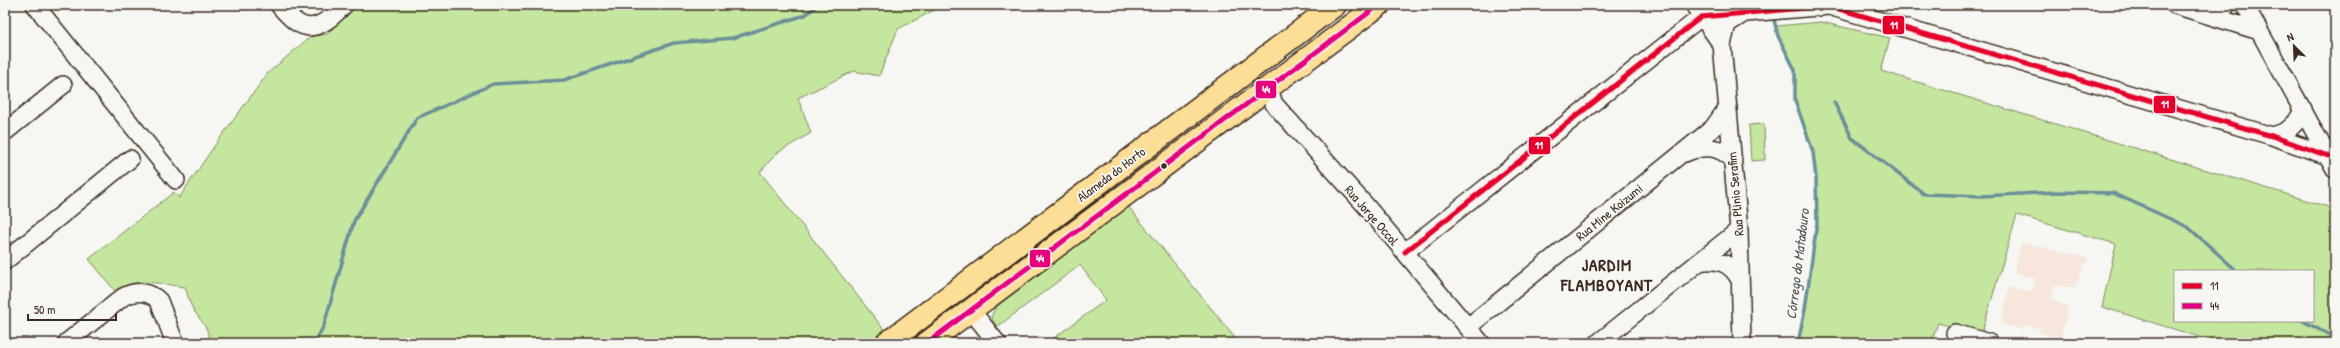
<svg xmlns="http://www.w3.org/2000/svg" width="2340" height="348" font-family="'Patrick Hand',sans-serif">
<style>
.built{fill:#f6e6dc}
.green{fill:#c5e69f;stroke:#80885e;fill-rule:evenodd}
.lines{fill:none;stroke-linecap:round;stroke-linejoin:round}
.stream{stroke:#6a9098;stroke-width:3.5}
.minor-casing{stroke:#3b2a1e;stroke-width:20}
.major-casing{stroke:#3b2a1e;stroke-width:25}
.minor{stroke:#f6f6f2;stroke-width:17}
.major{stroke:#fcde96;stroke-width:22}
.bus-1-casing{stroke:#f6f6f2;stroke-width:8}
.bus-2-casing{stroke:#f6f6f2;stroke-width:8}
.bus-1{stroke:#e4002b;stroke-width:5}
.bus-2{stroke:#e5007d;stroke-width:5}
.bus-dot{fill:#3b2a1e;stroke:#f6f6f2;stroke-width:1.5}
.labels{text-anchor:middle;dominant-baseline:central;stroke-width:3.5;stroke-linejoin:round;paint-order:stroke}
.street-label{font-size:13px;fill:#3b2a1e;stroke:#f6f6f2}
.water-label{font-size:14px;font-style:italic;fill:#4e5451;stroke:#f6f6f2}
.district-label{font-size:17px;font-weight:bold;letter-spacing:1px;fill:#3b2a1e;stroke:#f6f6f2}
.line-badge{stroke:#f6f6f2;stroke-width:1.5}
.badge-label{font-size:11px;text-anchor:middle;font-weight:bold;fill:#fff}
</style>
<rect width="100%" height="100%" fill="#f6f6f2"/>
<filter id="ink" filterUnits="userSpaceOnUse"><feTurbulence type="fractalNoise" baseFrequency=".025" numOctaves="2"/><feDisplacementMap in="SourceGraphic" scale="8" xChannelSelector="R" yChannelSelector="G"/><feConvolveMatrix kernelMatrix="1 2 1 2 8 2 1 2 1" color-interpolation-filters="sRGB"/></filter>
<g filter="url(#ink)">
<path class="built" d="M2022,242L2088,258L2075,287L2054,286L2051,299L2068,307L2061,337L2040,333V329L2028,325L2023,329L2001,324L2009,287L2032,292L2036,279L2014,272Z"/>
<path class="green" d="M357,5H944L898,29L879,76L854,71L798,98L811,133L777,153L760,172L886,332L872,343H209C210,327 200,321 193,309C189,303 188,294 185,287C165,285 132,275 116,292L89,259L174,192L179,198L215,145L268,73L310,37L327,34Z
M1821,22L1890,38L1881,71L2335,209V343H2219L2102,307L2116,244L2017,215L1981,335L1938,323L1931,343H1798L1805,309L1817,223L1816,178L1813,152L1795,100V70L1778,36L1777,26ZM2175,271H2313V321H2175Z
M1764,124L1765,160L1751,161L1749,125Z
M1128,206L1236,339L1230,343H1047L1106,300L1080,265L997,327L991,317L995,308Z"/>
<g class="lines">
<path class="stream" d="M1773,16L1778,36L1795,70V100L1813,152L1816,178L1817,223L1805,309L1798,343
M1834,102L1852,138L1924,194L1982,196L2056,192L2113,193L2188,227L2237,271
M2303,321L2335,338
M315,343L324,325L354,221L417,118L493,84L564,80L674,43L733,38L805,15L818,5"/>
<defs>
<path id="minor" d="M35,5L176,180
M279,5C304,36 318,32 344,5
M1694,5L1722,45
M2175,5L2259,31
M2245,5L2335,169
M2214,17L2227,5
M1272,84L1270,92L1274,104L1366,206L1481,343
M5,132L63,85
M2272,136C2288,132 2297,125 2303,109
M1685,153C1703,145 1719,145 1733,160
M1405,252L1701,17L1829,6L2272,136L2328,156
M5,261L130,159
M1699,262C1718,258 1731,263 1740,280
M971,310L997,343
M1468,327L1713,128L1728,107
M1955,333L1989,343
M66,343L123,297C135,291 149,290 159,301L175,343
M1598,343L1739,230
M1742,343L1739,230L1722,45L1727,24L1743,14"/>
<path id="major" d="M887,343L1335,5
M927,343L1379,5"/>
</defs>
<use href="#minor" class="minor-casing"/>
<use href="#major" class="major-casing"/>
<use href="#minor" class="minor"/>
<use href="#major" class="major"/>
<defs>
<path id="bus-1" d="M1405,252L1701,17L1829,6L2272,136L2328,156"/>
<path id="bus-2" d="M927,343L1379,5"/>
</defs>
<use href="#bus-1" class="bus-1-casing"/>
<use href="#bus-2" class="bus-2-casing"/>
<use href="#bus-1" class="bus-1"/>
<use href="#bus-2" class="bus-2"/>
</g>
</g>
<circle class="bus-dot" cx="1164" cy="166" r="3.5"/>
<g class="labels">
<g class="street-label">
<text transform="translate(1111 174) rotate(-37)">Alameda do Horto</text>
<text transform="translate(1735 194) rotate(-95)">Rua Plinio Serafim</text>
<text transform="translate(1609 212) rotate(-39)">Rua Mine Koizumi</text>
<text transform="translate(1372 215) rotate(49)">Rua Jorge Occol</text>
</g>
<g class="water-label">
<text transform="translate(1797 264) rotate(-83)">Córrego do Matadouro</text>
</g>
<g class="district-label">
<text x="1607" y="264">JARDIM<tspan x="1607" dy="20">FLAMBOYANT</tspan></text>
</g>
</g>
<g class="line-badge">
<rect x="1882" y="15" width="23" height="20" rx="4" fill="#e4002b"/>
<rect x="1255" y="80" width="22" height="19" rx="4" fill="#e5007d"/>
<rect x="2153" y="95" width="23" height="19" rx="4" fill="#e4002b"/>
<rect x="1528" y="136" width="23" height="19" rx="4" fill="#e4002b"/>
<rect x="1029" y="249" width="22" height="19" rx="4" fill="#e5007d"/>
</g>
<g class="badge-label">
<text x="1894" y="29">11</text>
<text x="1266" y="93">44</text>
<text x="2165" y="108">11</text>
<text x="1539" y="149">11</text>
<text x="1040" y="262">44</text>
</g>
<rect width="2340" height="348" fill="none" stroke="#f6f6f2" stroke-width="20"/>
<rect x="10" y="10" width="2320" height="328" fill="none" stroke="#3b2a1e" stroke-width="1.5" filter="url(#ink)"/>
<rect x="2174" y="270" width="140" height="52" fill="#f6f6f2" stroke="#aba49d"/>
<rect x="2182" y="283" width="20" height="6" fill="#e4002b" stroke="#aba49d"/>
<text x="2210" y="290" font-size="12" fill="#3b2a1e">11</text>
<rect x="2182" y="303" width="20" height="6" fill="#e5007d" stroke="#aba49d"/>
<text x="2210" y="310" font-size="12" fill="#3b2a1e">44</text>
<g transform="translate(2294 46) rotate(336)" stroke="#f6f6f2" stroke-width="3" paint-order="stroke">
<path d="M0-3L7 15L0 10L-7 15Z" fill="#3b2a1e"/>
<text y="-6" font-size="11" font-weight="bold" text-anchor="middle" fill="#3b2a1e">N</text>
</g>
<path d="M28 314v6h88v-6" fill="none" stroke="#3b2a1e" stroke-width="2"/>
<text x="34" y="314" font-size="12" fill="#3b2a1e" stroke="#f6f6f2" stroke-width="3" paint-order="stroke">50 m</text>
</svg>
